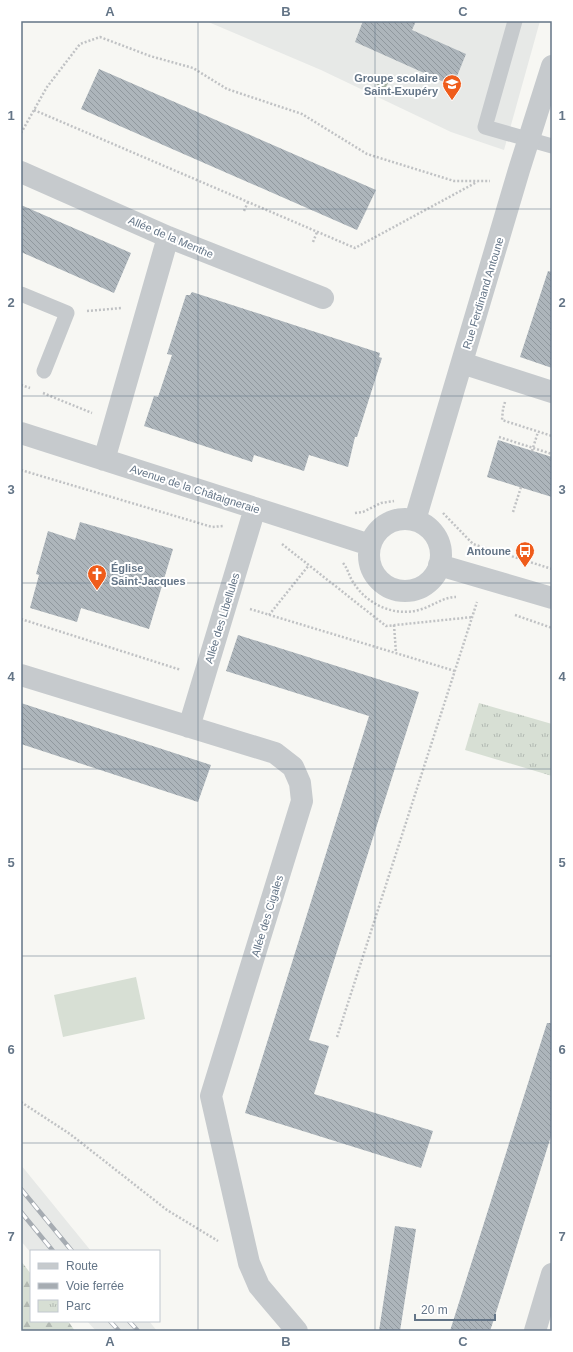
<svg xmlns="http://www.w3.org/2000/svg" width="573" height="1352" font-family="Helvetica,sans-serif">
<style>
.built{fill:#e7e9e7}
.forest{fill:url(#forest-firs)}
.park{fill:url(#park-tufts)}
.garden{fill:#d7dfd4}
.building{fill:url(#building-back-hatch)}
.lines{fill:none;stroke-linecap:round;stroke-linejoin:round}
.path{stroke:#c0c2c4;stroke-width:2.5;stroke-dasharray:2 2;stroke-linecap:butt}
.service{stroke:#c6cacd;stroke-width:15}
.minor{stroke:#c6cacd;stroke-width:22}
.rail-casing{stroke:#a6acb2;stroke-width:4.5}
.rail{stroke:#fff;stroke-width:3;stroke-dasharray:9;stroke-linecap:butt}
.tree{fill:#a5b1a2}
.grid{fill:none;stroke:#647587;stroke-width:1;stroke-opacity:0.55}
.labels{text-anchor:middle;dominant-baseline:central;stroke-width:4;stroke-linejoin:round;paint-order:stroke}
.poi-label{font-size:11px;font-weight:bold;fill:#647587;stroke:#fff;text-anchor:end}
.street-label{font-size:11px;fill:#647587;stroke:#fff}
.neatline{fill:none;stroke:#647587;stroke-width:1.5}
.grid-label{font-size:13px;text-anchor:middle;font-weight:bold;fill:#647587}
</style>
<defs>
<pattern id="forest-firs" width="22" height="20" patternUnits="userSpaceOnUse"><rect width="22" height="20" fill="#d7dfd4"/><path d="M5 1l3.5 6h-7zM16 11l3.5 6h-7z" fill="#b2b9b2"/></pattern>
<pattern id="park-tufts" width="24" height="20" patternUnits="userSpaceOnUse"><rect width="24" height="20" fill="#d7dfd4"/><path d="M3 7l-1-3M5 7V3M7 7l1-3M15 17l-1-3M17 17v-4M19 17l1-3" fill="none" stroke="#b2b9b2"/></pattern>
<pattern id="building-back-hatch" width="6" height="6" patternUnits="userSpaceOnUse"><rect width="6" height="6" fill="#adb5bb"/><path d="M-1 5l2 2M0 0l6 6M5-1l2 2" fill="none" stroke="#90989e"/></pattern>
</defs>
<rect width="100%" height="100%" fill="#f7f7f3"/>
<path class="built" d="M206,21H540L504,150L451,132L321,70Z
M21,1166V1165L91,1251H31V1253L21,1241Z
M87,1321H149L157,1331H96Z"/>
<path class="forest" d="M21,1261L31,1274V1321H68L75,1331H21Z"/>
<path class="park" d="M479,703L552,724V776L465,750Z"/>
<path class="garden" d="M136,977L145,1019L63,1037L54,995Z"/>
<path class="building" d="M363,21H416L412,30L466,54L453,86L355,42Z
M99,69L376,190L357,230L81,109Z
M21,205L131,253L114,293L21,252Z
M548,271L552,272V368L520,357Z
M192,292L380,353L379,357L382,358L357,437H355L348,467L309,455L304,471L254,455L252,462L144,426L154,396L158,397L172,355L167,354L186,295H190Z
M498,440L552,457V497L487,477Z
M80,522L173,549L149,629L81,608L77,622L30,608L39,575L36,574L48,531L75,540Z
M238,635L419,692L309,1040L329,1046L314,1094L433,1131L421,1168L245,1113L369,716L226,671Z
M21,703L211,765L198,802L21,744Z
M547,1023H552V1133L494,1319L490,1331H450Z
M395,1226L416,1229L400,1331H379Z"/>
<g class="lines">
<path class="path" d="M34,110L355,248L477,182
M21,133L47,87L80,44L100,37L150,56L193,68L227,89L302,114L367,154L454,181H490
M244,211L248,202
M313,242L317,232
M87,311L122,308
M21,385L30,388
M43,393L92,413
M505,402L503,409L502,420L552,436
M499,437L552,454
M532,451L538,432
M21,470L212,527L224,526
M513,512L521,487
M355,513L363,512L381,503L394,501
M443,513L473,544L552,569
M282,544L386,626L473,617
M343,563C348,569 349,576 353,582C367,605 396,618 422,609C434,605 444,597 456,597
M250,609L455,671
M269,615L309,565
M515,615L552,628
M21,619L181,670
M394,625L396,653
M337,1037L477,602
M21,1102L70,1134L167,1210L218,1241"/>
<path class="service" d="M515,21L485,127L552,146
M21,294L67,313L44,371"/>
<path class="minor" d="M21,172L168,237L323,298
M462,363L552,392
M21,433L370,545
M104,460L168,237
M369 555a36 36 0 1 1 72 0a36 36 0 1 1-72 0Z
M415,520L519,170L552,66
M439,565L552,598
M21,675L275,753L293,767L300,783L302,801L211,1096L249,1263L259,1286L297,1331
M189,727L255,508
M535,1331L552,1274"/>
<defs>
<path id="rail" d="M21,1189L72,1251
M21,1212L53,1251
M110,1321L119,1331
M129,1321L138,1331"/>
</defs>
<use href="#rail" class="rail-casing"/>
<use href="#rail" class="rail"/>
</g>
<circle class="tree" cx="382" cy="82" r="6"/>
<path class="grid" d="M198,21V1331M375,21V1331M21,209H552M21,396H552M21,583H552M21,769H552M21,956H552M21,1143H552"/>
<defs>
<symbol id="school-pin" viewBox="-11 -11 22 30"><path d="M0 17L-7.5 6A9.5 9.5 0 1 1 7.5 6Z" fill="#ef5c1b" stroke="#fff"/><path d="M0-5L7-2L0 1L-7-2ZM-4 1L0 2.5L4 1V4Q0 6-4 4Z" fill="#fff"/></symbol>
<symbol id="bus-pin" viewBox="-11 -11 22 30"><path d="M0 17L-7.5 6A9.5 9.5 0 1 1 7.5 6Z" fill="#ef5c1b" stroke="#fff"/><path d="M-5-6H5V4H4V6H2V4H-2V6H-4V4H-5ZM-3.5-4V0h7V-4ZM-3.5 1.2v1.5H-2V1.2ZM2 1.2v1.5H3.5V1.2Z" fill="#fff"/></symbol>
<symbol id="church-pin" viewBox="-11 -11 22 30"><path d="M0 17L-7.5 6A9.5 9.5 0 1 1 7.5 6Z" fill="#ef5c1b" stroke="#fff"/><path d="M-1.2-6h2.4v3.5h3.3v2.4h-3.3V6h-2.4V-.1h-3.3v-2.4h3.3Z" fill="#fff"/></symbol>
</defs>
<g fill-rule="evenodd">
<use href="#school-pin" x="441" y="73" width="22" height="30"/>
<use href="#bus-pin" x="514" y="540" width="22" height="30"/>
<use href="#church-pin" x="86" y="563" width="22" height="30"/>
</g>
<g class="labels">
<g class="poi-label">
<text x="438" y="78">Groupe scolaire<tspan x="438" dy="13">Saint-Exupéry</tspan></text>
<text x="511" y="551">Antoune</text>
<text x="111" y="568" text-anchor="start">Église<tspan x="111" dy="13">Saint-Jacques</tspan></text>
</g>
<g class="street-label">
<text transform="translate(171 237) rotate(23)">Allée de la Menthe</text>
<text transform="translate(483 293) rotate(-73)">Rue Ferdinand Antoune</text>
<text transform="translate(195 489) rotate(18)">Avenue de la Châtaigneraie</text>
<text transform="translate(222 618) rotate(-73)">Allée des Libellules</text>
<text transform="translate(267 916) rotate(-73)">Allée des Cigales</text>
</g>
</g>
<rect width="573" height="1352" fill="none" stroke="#ffffff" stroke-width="44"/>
<rect x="30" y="1250" width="130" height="72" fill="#ffffff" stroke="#c1c8cf"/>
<rect x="38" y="1263" width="20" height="6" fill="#c6cacd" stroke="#c1c8cf"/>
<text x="66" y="1270" font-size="12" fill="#647587">Route</text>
<rect x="38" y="1283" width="20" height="6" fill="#a6acb2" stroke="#c1c8cf"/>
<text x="66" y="1290" font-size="12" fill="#647587">Voie ferrée</text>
<rect x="38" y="1300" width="20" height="12" fill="url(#park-tufts)" stroke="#c1c8cf"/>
<text x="66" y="1310" font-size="12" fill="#647587">Parc</text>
<path d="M415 1314v6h80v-6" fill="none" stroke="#647587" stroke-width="2"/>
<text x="421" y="1314" font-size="12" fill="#647587" stroke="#ffffff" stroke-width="3" paint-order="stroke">20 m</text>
<rect x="22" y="22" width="529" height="1308" class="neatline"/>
<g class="grid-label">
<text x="110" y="16">A</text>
<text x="286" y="16">B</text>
<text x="463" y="16">C</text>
<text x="11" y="120">1</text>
<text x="562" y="120">1</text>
<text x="11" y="307">2</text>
<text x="562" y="307">2</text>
<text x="11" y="494">3</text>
<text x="562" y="494">3</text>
<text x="11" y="681">4</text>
<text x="562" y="681">4</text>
<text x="11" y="867">5</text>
<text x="562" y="867">5</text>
<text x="11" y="1054">6</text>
<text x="562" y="1054">6</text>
<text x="11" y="1241">7</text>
<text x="562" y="1241">7</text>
<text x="110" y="1346">A</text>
<text x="286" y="1346">B</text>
<text x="463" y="1346">C</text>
</g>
</svg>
